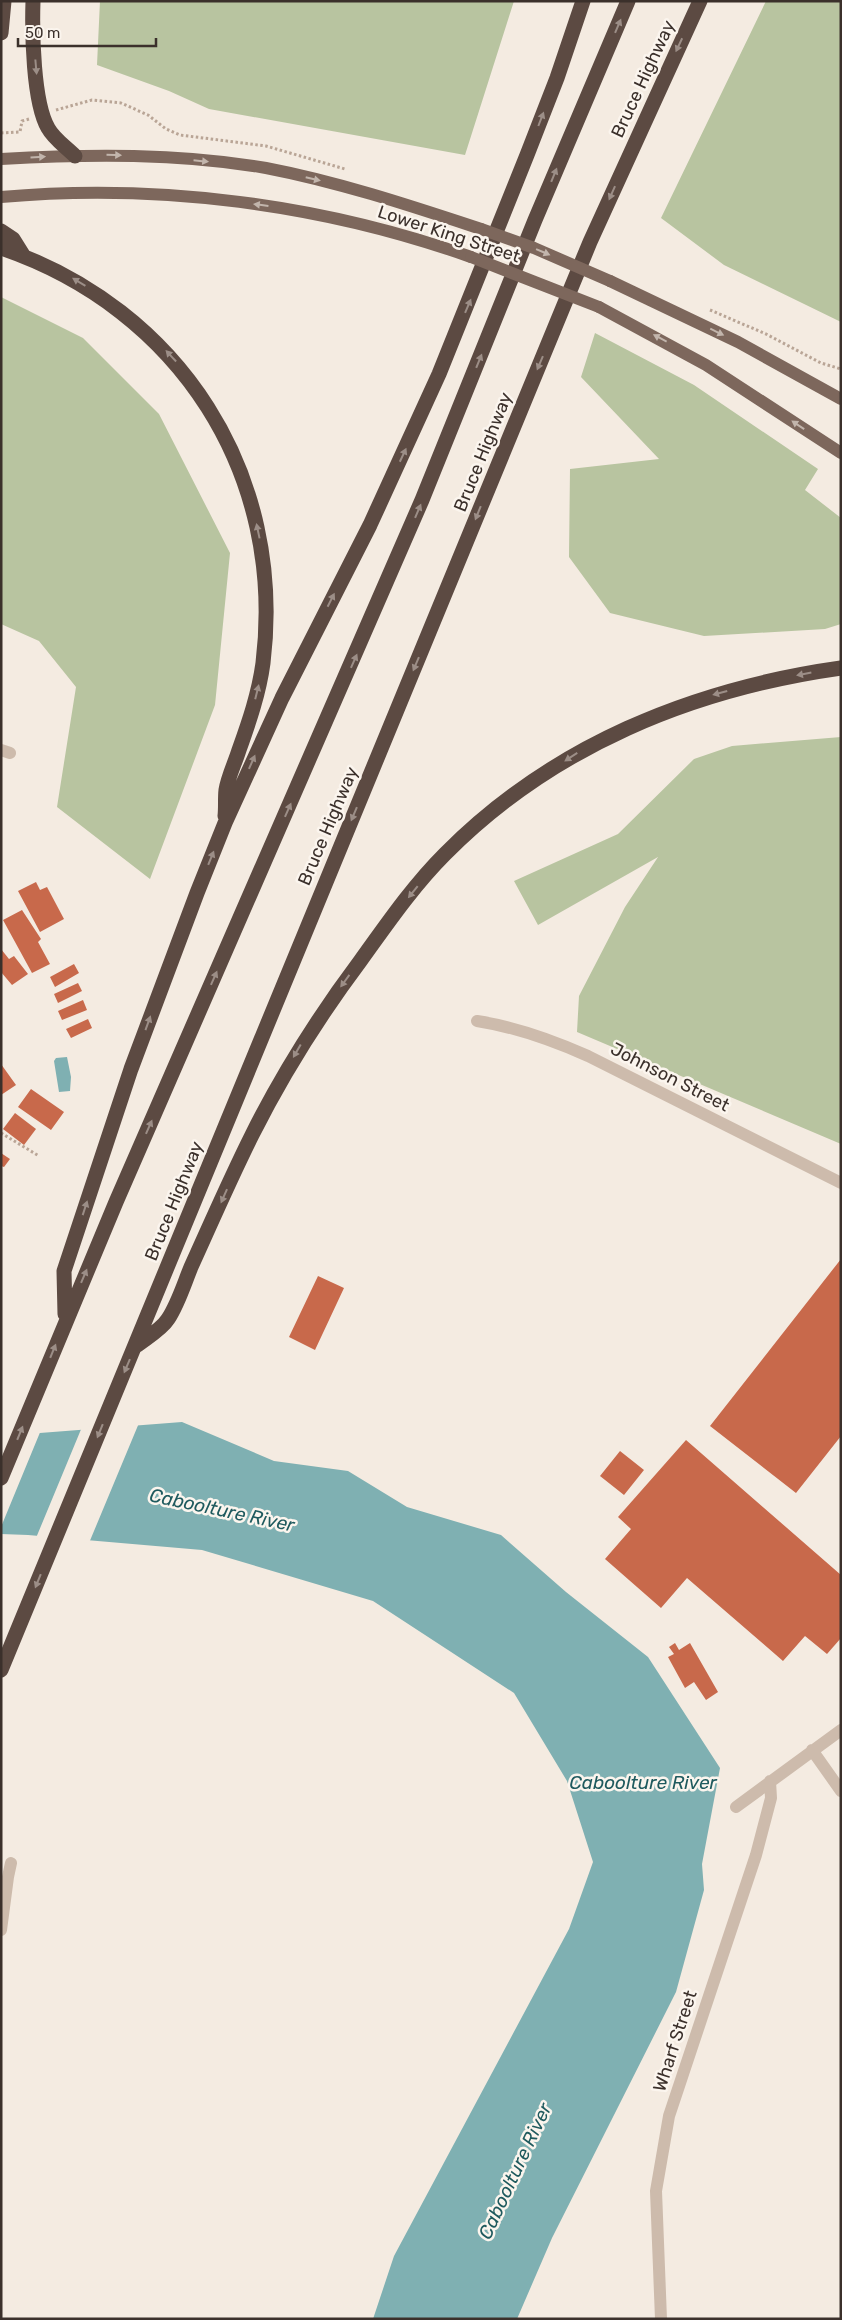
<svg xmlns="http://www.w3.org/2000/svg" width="842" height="2320" font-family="Rubik,sans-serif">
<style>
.green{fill:#b8c4a0}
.water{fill:#7fb0b2}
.pier{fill:#f4ebe1}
.building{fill:#c8694b}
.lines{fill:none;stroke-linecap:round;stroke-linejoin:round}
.path{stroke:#b9a596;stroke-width:3;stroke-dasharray:2.5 2.5;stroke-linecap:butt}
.minor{stroke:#cdbbac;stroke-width:12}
.major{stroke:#7d675c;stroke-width:12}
.highway{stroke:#5c4a42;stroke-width:15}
.major-bridge{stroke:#7d675c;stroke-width:12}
.oneway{fill:#9c8e87}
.oneway2{fill:#c2b5ac}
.labels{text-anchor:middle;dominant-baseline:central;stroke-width:5;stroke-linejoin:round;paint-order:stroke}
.street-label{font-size:18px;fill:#3b302b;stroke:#fbf5ee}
.water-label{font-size:19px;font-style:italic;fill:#1f5a5e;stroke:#fbf5ee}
</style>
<rect width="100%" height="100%" fill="#f4ebe1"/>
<path class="green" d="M100,1H514L465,155L209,109L169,91L97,65Z
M766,1H841V322L724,265L661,218Z
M1,297L83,338L159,414L230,553L215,705L150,879L57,807L76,687L39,641L1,624Z
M595,333L694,385L818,469L805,490L841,518V624L825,629L704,636L610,613L569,557L570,469L659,459L581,377Z
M841,737V1144L577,1032L579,996L625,907L658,857L538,925L514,881L618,834L694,759L732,746Z"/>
<path class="water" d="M67,1057L71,1077L70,1091L59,1092L54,1061L56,1058Z
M182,1422L274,1461L348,1471L407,1507L501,1535L566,1592L648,1657L720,1768L702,1864L704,1890L676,1992L552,2238L517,2319H373L394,2256L569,1929L593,1862L567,1781L514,1693L373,1601L202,1550L28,1535L1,1534V1436Z"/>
<path class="pier" d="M139,1423L89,1543L36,1538L82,1427Z
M41,1430L1,1527V1433Z"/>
<path class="building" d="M36,882L40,890L47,887L64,919L40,932L18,891Z
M22,910L41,939L38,942L50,964L32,973L3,920Z
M1,949L9,959L14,956L28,974L12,985L1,972Z
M74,964L79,973L55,987L50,977Z
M78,983L82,991L58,1003L54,994Z
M83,1000L87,1010L62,1020L58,1011Z
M88,1019L92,1028L71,1038L66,1029Z
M1,1064L16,1085L1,1095Z
M31,1089L64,1112L51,1130L18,1107Z
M15,1113L36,1129L24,1145L3,1129Z
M1,1153L10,1159L4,1167L1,1166Z
M841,1259V1436L796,1493L710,1426Z
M318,1276L344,1288L315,1350L289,1337Z
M686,1440L841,1575V1638L827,1654L805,1636L783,1661L687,1578L661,1608L605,1559L631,1529L618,1517Z
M620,1451L644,1470L624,1495L600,1476Z
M675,1643L679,1650L690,1643L718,1692L706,1700L694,1682L685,1688L668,1657L674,1654L669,1647Z"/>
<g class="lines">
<path class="path" d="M56,110L92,100L121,103L148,115L166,129L180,135L266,146L345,169
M1,133L20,132L22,121L29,119
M710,310L766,334L821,363L841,369
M1,1133L39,1156"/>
<path class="minor" d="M1,750L10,753
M477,1021C516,1027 552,1040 588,1056L841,1183
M812,1750L841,1791
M736,1807L841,1730
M1,1930L8,1877L11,1863
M661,2319L656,2191L669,2116L756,1855L771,1798L770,1781"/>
<path class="major" d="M1,159C89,154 179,153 266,168C339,182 411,206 481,229
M1,197C159,183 322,204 471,257
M610,281L738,342L841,399
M599,307L706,365L841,453"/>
<path class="highway" d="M33,1C32,32 33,102 48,128C54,139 66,147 75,156
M1,33L4,1
M1,231L13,239L23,255
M1,248C180,309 286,474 263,663C259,693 249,722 239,750C235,763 228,777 226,790C225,798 226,808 225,816
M65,1314L64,1271L131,1069L197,893L225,823L282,698L370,525L439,374L527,155L557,78L583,1
M136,1346C146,1338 161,1330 168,1319C178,1304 184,1284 191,1267C211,1223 230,1179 252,1135C283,1073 319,1016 361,960C387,924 413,886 445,854C552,746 692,689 841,668
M1,1478L116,1202L422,500L535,220L628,1
M1,1670L590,242L700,1"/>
<path class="major-bridge" d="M481,229L534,248L610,281
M471,257L599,307"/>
</g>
<defs><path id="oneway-solid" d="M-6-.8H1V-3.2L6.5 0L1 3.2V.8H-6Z" transform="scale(1.25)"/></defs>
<g class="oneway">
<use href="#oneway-solid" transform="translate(618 26) rotate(-67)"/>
<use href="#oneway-solid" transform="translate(679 45) rotate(115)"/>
<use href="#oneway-solid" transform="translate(36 67) rotate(85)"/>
<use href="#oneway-solid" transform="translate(541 119) rotate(-69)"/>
<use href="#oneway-solid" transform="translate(554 175) rotate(-68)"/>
<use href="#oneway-solid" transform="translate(612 193) rotate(114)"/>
<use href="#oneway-solid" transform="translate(79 282) rotate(-149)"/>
<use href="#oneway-solid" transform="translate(468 306) rotate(-67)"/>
<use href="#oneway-solid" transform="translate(171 356) rotate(-133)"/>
<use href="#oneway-solid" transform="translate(479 361) rotate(-68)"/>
<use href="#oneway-solid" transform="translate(540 363) rotate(113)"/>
<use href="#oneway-solid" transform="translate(403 455) rotate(-65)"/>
<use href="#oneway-solid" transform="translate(418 511) rotate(-67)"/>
<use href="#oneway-solid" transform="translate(478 513) rotate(112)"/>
<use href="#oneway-solid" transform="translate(258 531) rotate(-102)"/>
<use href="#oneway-solid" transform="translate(331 600) rotate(-63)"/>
<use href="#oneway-solid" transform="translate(354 661) rotate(-66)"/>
<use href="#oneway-solid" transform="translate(416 664) rotate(113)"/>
<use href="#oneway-solid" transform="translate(804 674) rotate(169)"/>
<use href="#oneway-solid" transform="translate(257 692) rotate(-76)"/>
<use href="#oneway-solid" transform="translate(720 693) rotate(165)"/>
<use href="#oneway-solid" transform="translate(571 757) rotate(147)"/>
<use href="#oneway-solid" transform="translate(252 762) rotate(-66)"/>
<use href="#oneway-solid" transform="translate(288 810) rotate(-66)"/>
<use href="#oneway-solid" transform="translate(354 814) rotate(113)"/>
<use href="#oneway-solid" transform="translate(211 858) rotate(-68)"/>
<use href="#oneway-solid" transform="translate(413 892) rotate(129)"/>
<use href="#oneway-solid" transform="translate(214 978) rotate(-66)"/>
<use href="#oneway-solid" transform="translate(345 981) rotate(126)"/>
<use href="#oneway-solid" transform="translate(148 1023) rotate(-70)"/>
<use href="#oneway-solid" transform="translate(297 1051) rotate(120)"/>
<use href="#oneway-solid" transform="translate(149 1127) rotate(-66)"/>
<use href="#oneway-solid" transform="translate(224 1196) rotate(114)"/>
<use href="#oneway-solid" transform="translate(85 1208) rotate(-72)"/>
<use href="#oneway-solid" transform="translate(84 1276) rotate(-67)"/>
<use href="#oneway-solid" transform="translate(53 1351) rotate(-68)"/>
<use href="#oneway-solid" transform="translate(127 1366) rotate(113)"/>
<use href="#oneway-solid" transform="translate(100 1431) rotate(112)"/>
<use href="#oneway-solid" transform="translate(20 1433) rotate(-68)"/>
<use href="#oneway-solid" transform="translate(38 1581) rotate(112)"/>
</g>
<g class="oneway2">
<use href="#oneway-solid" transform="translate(114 155) rotate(2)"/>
<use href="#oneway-solid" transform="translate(38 157) rotate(-3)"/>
<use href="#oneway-solid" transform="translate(201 161) rotate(6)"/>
<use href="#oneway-solid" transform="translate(313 179) rotate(13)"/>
<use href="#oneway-solid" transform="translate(261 205) rotate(-173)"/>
<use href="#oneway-solid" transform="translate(543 252) rotate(23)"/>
<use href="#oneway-solid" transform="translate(717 332) rotate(26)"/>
<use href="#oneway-solid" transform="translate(660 338) rotate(-152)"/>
<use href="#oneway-solid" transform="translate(798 425) rotate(-146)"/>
</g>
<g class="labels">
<g class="street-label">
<text transform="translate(643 79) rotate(-65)">Bruce Highway</text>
<text transform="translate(449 234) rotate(18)">Lower King Street</text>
<text transform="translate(483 452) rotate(-68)">Bruce Highway</text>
<text transform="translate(328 826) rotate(-67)">Bruce Highway</text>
<text transform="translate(670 1077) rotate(27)">Johnson Street</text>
<text transform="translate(174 1201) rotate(-68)">Bruce Highway</text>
<text transform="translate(675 2041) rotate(-72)">Wharf Street</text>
</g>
<g class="water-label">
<text transform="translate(222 1510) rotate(12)">Caboolture River</text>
<text x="643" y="1782">Caboolture River</text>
<text transform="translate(515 2171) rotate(-65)">Caboolture River</text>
</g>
</g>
<rect width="842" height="2320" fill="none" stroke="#3b302b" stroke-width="5"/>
<path d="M18 38v8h138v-8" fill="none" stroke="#3b302b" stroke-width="2.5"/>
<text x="25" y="38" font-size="15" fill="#3b302b" stroke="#fbf5ee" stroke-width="4" paint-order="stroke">50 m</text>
</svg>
